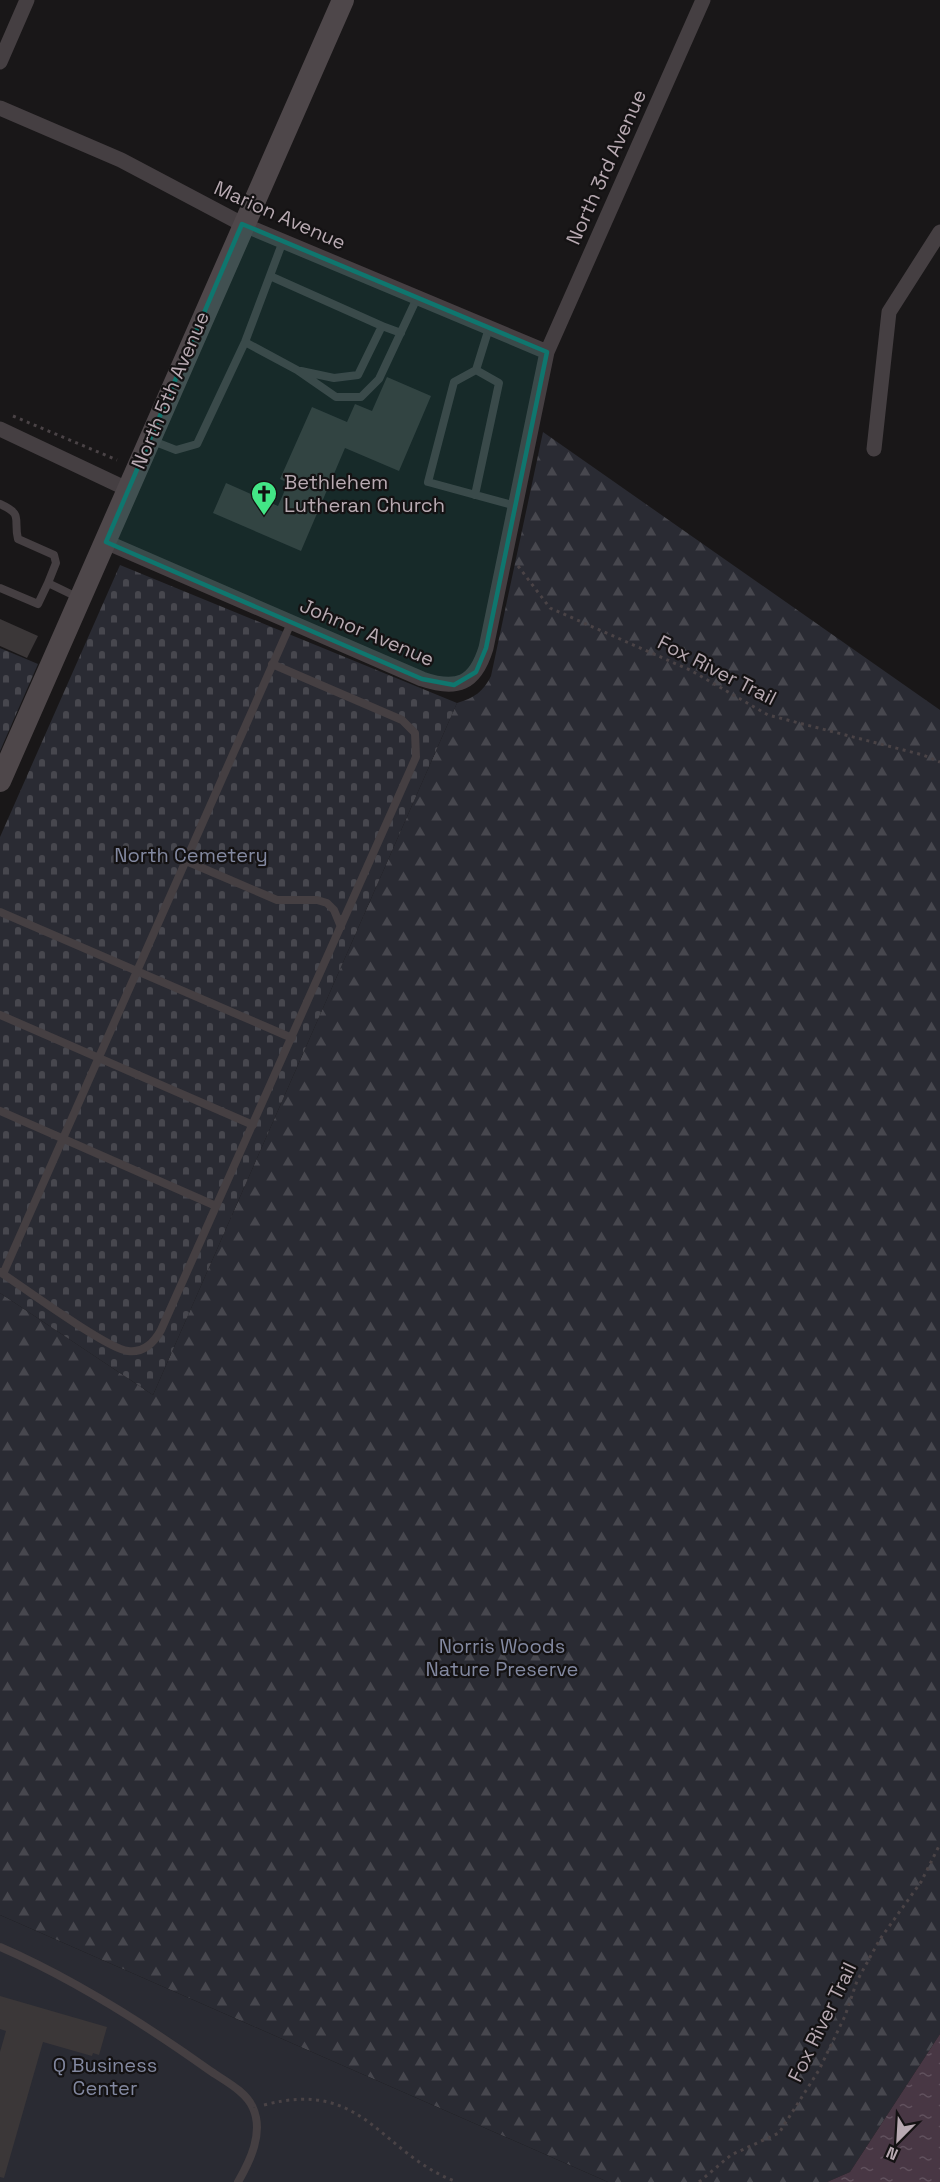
<svg xmlns="http://www.w3.org/2000/svg" width="940" height="2182" font-family="'Space Grotesk',sans-serif">
<style>
.forest{fill:url(#forest-firs)}
.cemetery{fill:url(#cemetery-stones)}
.green{fill:#2a2b33}
.water{fill:url(#water-ripples)}
.building{fill:#3b3738}
.lines{fill:none;stroke-linecap:round;stroke-linejoin:round}
.path{stroke:#4a4346;stroke-width:3;stroke-dasharray:3 4.5;stroke-linecap:butt}
.service{stroke:#453f42;stroke-width:8}
.minor{stroke:#453f42;stroke-width:15}
.secondary{stroke:#4e474a;stroke-width:22}
.marked{fill:#0f766e;fill-opacity:0.2;stroke:#0f766e;stroke-width:4.5;stroke-linejoin:round}
.labels{text-anchor:middle;dominant-baseline:central;stroke-width:4.5;stroke-linejoin:round;paint-order:stroke}
.street-label{font-size:20px;fill:#b8aab2;stroke:#141213}
.poi-label{font-size:20px;fill:#b8aab2;stroke:#141213;text-anchor:start}
.park-label{font-size:20px;fill:#8389a1;stroke:#141213}
</style>
<defs>
<pattern id="forest-firs" width="22" height="20" patternUnits="userSpaceOnUse" patternTransform="scale(1.5)"><rect width="22" height="20" fill="#2a2b33"/><path d="M5 1l3.5 6h-7zM16 11l3.5 6h-7z" fill="#47474e"/></pattern>
<pattern id="cemetery-stones" width="16" height="16" patternUnits="userSpaceOnUse" patternTransform="scale(1.5)"><rect width="16" height="16" fill="#2a2b33"/><path d="M2 7V4a2 2 0 0 1 4 0v3zM10 15v-3a2 2 0 0 1 4 0v3z" fill="#47474e"/></pattern>
<pattern id="water-ripples" width="26" height="14" patternUnits="userSpaceOnUse" patternTransform="scale(1.5)"><rect width="26" height="14" fill="#483744"/><path d="M2 4q2-2 4 0t4 0M15 11q2-2 4 0t4 0" fill="none" stroke="#60515d"/></pattern>
</defs>
<rect width="100%" height="100%" fill="#191718"/>
<path class="forest" d="M543,432L940,710V2034L850,2172L827,2182H608L0,1915V1293L153,1395L457,703C474,698 483,692 491,676Z"/>
<path class="cemetery" d="M120,565L457,703L153,1395L0,1293V837Z
M0,648L38,664L0,751Z"/>
<path class="green" d="M0,1915L608,2182H0Z"/>
<path class="water" d="M940,2034V2182H827L850,2172Z"/>
<path class="building" d="M387,377L431,396L399,471L345,448L301,551L213,513L226,483L278,506L288,483L280,479L312,407L347,422L355,404L372,411Z
M0,619L38,636L27,658L0,646Z
M0,1996L107,2027L99,2055L93,2053L92,2056L43,2042L4,2178L0,2177V2052L6,2031L0,2029Z"/>
<g class="lines">
<path class="path" d="M13,416L117,460
M518,566L550,608L690,670L768,715L923,755L940,762
M264,2105C365,2078 379,2153 457,2182
M699,2182L731,2155L779,2133L819,2070L845,2016L857,1981L880,1939L921,1882L940,1844"/>
<path class="service" d="M270,276L382,326
M489,328L476,370L454,382L428,482L516,506
M245,342L297,370L336,397H361L379,379L417,298
M301,371L334,378L358,375L382,326L401,333
M153,441L176,450L197,444L245,342L283,241
M475,495L499,383L476,370
M0,504C24,515 13,518 18,539L54,555L56,563L48,583L79,598
M0,588L38,604L48,583
M186,861L277,900H317L327,903L334,910L341,927
M0,912L292,1038
M0,1015L253,1125
M0,1111L216,1206
M0,1272C23,1287 107,1349 128,1351C143,1353 154,1343 161,1330L416,757L415,733L402,720L272,664
M3,1274L291,623
M0,1947C74,1979 143,2023 209,2070C223,2080 246,2091 253,2108C264,2133 250,2161 238,2182"/>
<path class="minor" d="M0,62L27,0
M0,108L121,160L242,224L547,352
M0,429L127,489
M874,449L889,312L940,232
M106,542L422,679C457,691 475,684 486,648L547,352L703,0"/>
<path class="secondary" d="M0,781L343,0"/>
</g>
<path class="marked" d="M242,224L547,352L486,648L476,672L454,685L422,679L106,542Z"/>
<defs>
<symbol id="church-pin" viewBox="-11 -11 22 30"><path d="M0 17L-7.5 6A9.5 9.5 0 1 1 7.5 6Z" fill="#43e586" stroke="#141213"/><path d="M-1.2-6h2.4v3.5h3.3v2.4h-3.3V6h-2.4V-.1h-3.3v-2.4h3.3Z" fill="#111"/></symbol>
</defs>
<g fill-rule="evenodd">
<use href="#church-pin" x="249" y="479" width="30" height="40"/>
</g>
<g class="labels">
<g class="street-label">
<text transform="translate(606 167) rotate(-66)">North 3rd Avenue</text>
<text transform="translate(280 215) rotate(24)">Marion Avenue</text>
<text transform="translate(170 390) rotate(-67)">North 5th Avenue</text>
<text transform="translate(367 632) rotate(23)">Johnor Avenue</text>
<text transform="translate(717 670) rotate(27)">Fox River Trail</text>
<text transform="translate(822 2022) rotate(-64)">Fox River Trail</text>
</g>
<g class="poi-label">
<text x="284" y="482">Bethlehem<tspan x="284" dy="23">Lutheran Church</tspan></text>
</g>
<g class="park-label">
<text x="191" y="855">North Cemetery</text>
<text x="502" y="1646">Norris Woods<tspan x="502" dy="23">Nature Preserve</tspan></text>
<text x="105" y="2065">Q Business<tspan x="105" dy="23">Center</tspan></text>
</g>
</g>
<g transform="translate(898 2140) rotate(204)" stroke="#141213" stroke-width="4.5" paint-order="stroke">
<path d="M0-4.5L10 22L0 15L-10 22Z" fill="#b8aab2"/>
<text y="-9" font-size="16" font-weight="bold" text-anchor="middle" fill="#b8aab2">N</text>
</g>
</svg>
